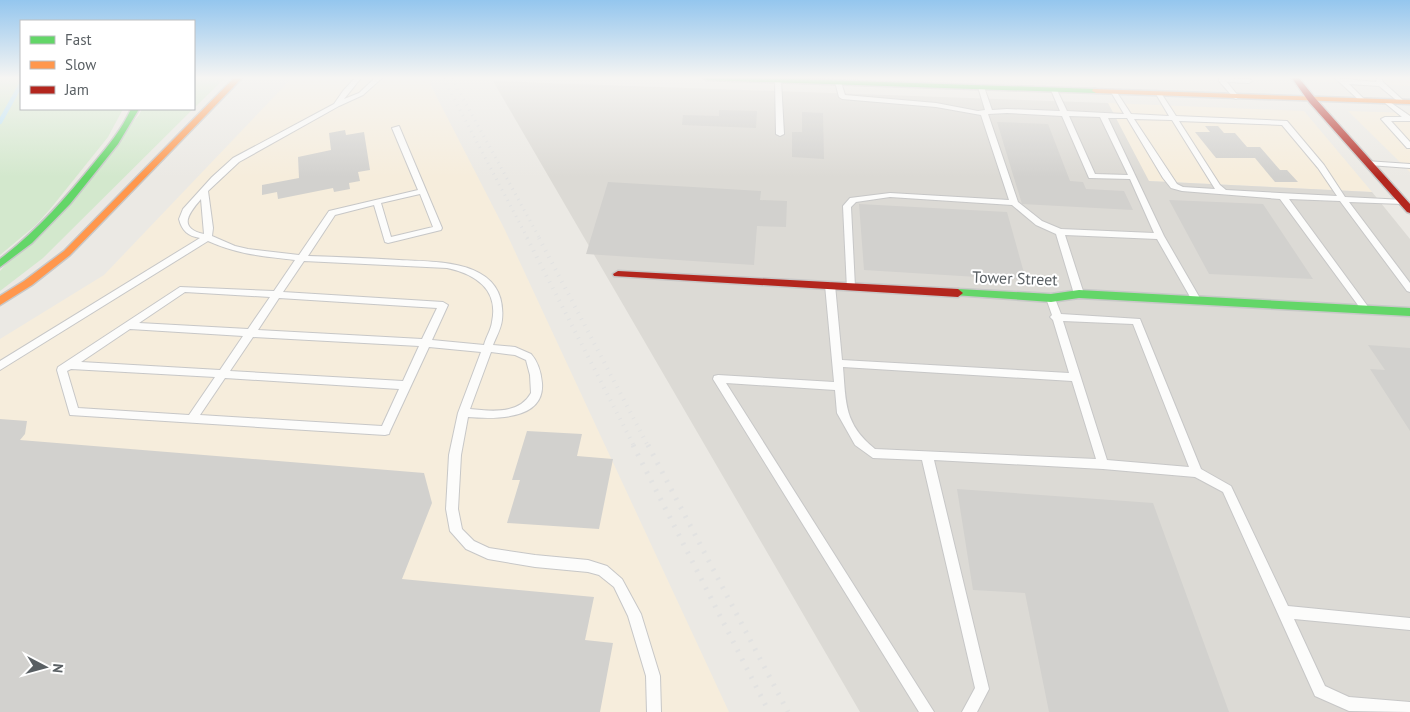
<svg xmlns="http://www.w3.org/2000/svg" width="1410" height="712" font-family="'PT Sans',sans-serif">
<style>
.commercial{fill:#f6eddc}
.industrial{fill:#dcdad5}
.green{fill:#d3e8cd}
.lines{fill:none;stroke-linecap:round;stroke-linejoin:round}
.stream{stroke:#b6e2f7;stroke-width:4.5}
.building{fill:#d2d1ce}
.lane-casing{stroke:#c7c7c7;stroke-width:2}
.fast-casing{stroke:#c8c8c8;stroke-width:3}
.slow-casing{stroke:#c8c8c8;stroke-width:3}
.jam-casing{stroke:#c8c8c8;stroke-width:3}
.lane{fill:#fcfcfb;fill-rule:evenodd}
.fast{fill:#63d668;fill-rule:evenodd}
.slow{fill:#ff974d;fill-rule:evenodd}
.jam{fill:#b3261e;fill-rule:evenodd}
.rail-far2{stroke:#e2e2e1;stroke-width:3;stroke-dasharray:1 5;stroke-linecap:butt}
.rail-far1{stroke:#e2e2e1;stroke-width:4;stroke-dasharray:1 6;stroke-linecap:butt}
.rail{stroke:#e2e2e1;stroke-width:5;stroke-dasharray:2 8;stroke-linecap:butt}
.labels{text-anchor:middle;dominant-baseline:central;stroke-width:4;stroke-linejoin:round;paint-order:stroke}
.street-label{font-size:16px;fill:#595f63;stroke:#fff}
</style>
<rect width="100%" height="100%" fill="#ebe9e4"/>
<path class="commercial" d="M292,78H427L504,228L729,712H0V339L104,275Z
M1315,78H1410V86L1319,82Z
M1108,103L1304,111L1372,192L1148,181Z
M1348,111L1410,113V172Z"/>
<path class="industrial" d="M493,81L1108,103L1149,181L1372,192L1410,239V712H860Z"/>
<path class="green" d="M0,78H21V109H123L108,137L51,208L36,225L0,255Z
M194,78H225L194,108Z
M142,109H193L43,258L0,291V271L139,115Z"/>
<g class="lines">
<path class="stream" d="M0,122L20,86"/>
</g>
<path class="building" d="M719,110L757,111L756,128L682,125L683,115L719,116Z
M802,112L823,113L824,159L792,157V132H802Z
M997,122L1048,124L1070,181L1083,182L1086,189L1124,191L1133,210L1022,204Z
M1205,126H1218L1224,133H1235L1247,147H1260L1280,170H1287L1298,182H1275L1255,158H1216L1195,132H1210Z
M345,130L346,135L364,132L370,170L358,172L360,181L349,183L350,189L334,192L333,188L278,199L277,192L262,195V185L299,178L298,157L331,150L329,133Z
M608,182L761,191L760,200L787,201L786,227L757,226L754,265L586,254Z
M1169,200L1263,204L1313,279L1209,274Z
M859,204L1007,212L1026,280L864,270Z
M1368,345L1410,348V431L1370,369L1385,370Z
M0,419L27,421L25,434L20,440L424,473L432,503L402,579L594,597L585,640L613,643L600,712H0Z
M527,431L582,434L577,456L613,459L599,529L507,523L520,480H512Z
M957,489L1153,503L1229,712H1049L1025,593L973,590Z"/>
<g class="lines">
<defs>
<path id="lane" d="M355,78H361L344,99L359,93L375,78H382L363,95L339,106L239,162L208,191L213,228L212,236L235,246L248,249L299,255L329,211L418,190L392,128L399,126L442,228L441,230L388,243L385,242L374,205L335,215L308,256C338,257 369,258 399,260C441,262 508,260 502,320C501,329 496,337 493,345L515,347L531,354C538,362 541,372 542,383C545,421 493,419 468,417L461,455L458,509L462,529L474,541L489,548L535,555L588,560L607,566L622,579L641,614L660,676L661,712H647L646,676L628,616L614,587L599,575L588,572L535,567L488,559L466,549L450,531L446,509L449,455L458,413L481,352L429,347L390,431L389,434L385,435L70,415L57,370L58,367L180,287L274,291L295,260C262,256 240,255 208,241L0,370V361L200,238C188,236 182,231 179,219L183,209L212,177L233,158L334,104L343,91ZM420,194L433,227L391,237L381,203ZM201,199L204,234C177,228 189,213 201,199ZM304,261L447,268C475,274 499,289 492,322C491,330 486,337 484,345L432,340L448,305L443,302L283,292ZM185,292L270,297L248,329L139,323ZM279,298L437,308L422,339L258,330ZM130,329L243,336L220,370L81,362ZM253,337L419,346L403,381L230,371ZM491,352L515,355L526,360L530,375L531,393C519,415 490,411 470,409ZM71,369L215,377L189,415L78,408L67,371ZM225,378L399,389L382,426L200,415Z
M778,78L781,80L784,134L780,136L776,134L775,80Z
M1221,78L1249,79L1252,81L1249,83L1227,82L1239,97L1236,99L1234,98L1219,81V79Z
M1335,78L1376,82L1377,78H1381L1383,82L1405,102L1400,103L1379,86L1349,84L1366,101L1361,102Z
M838,80L841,82L845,95L936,103L978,111L985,110L978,87L981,85L984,87L992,110L1007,109L1060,111L1051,90L1054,88L1057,90L1067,111L1124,114L1111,92L1114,90L1116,91L1131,114L1169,116L1156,94L1159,92L1161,93L1176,116L1287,121L1324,165L1345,197L1405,200L1406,202L1402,204L1349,202L1410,283V292L1407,291L1340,201L1289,199L1369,308L1371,310L1366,313L1363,312L1280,199L1182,191L1171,188L1163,178L1127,118H1108L1164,236L1201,300L1199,302H1193L1157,239L1065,235L1084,294L1079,297L1074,294L1056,234L1036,225L1012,205L890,197L856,202L851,207L855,287L853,289H847L843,206L850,198L890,193L1009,200L981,115L936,107L842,99L839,97L835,82ZM1007,113L1062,116L1089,178L1130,179L1154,233L1061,229L1042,221L1018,202L988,114ZM1069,116L1100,117L1128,175L1095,174ZM1134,119L1172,120L1215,189L1183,187L1177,184ZM1179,121L1282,125L1318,168L1337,196L1226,190L1220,185Z
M1387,100L1410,116V121H1391L1410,142V148H1407L1381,119L1385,117H1402L1385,103L1384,102Z
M1366,161L1410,164V168L1369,165H1366Z
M830,282L835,285L842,360L1069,373L1053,320L1050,317L1052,315L1046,298L1048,296H1054L1061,314L1140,319L1201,469L1231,486L1288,606L1410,618V630L1294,619L1325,686L1349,697L1410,702V712L1349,711L1315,696L1223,492L1195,477L1103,469L934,460L989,689L977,712H962L975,688L922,460L873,458L855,445L837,413L835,390L726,383L934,712H919L713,379L714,376L718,375L834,382L825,285ZM1063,321L1133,324L1189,467L1107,460ZM843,367L1072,381L1096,459L875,449C844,424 846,403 843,367Z"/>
<path id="fast" d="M703,78H763L1096,89L1100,91L1096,93L707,80Z
M131,109H139L118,144L70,204L32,243L0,267V259C36,232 66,198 94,163C108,146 122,129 131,109Z
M958,289L1051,294L1079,290L1410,308V316L1079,298L1051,302L954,295L953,293Z"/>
<path id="slow" d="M234,78H242L70,255L32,285L0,305V296L24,281L64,251Z
M1093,89L1410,100V104L1096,93L1092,91Z"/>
<path id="jam" d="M1292,78H1299L1315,98L1410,204V213L1407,212L1309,102Z
M618,271L958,289L963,293L958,297L614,276L613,274Z"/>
</defs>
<use href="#lane" class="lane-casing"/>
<use href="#fast" class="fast-casing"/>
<use href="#slow" class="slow-casing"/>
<use href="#jam" class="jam-casing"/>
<use href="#lane" class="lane"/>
<use href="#fast" class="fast"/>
<use href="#slow" class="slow"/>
<use href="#jam" class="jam"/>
<path class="rail-far2" d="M443,78L528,239
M452,78L540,239"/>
<path class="rail-far1" d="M527,238L634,446
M539,238L648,446"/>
<path class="rail" d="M633,445L769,712
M648,445L788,712"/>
</g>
<linearGradient id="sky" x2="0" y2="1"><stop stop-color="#94c6ee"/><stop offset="0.44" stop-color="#f6f5f3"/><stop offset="1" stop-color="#f6f5f3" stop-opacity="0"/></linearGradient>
<rect width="1410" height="177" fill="url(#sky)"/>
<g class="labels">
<g class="street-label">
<text transform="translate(1015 278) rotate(2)">Tower Street</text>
</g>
</g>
<rect x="20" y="20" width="175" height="90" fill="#ffffff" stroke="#bdbfc1"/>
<rect x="30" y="36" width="25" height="8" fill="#63d668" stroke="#bdbfc1"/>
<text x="65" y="45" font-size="15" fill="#595f63">Fast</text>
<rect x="30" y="61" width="25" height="8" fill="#ff974d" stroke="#bdbfc1"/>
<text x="65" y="70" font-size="15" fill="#595f63">Slow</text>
<rect x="30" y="86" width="25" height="8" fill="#b3261e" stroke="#bdbfc1"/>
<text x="65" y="95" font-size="15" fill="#595f63">Jam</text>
<g transform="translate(45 667) rotate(96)" stroke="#ffffff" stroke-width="4" paint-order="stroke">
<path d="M0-4L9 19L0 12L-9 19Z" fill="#595f63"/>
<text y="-8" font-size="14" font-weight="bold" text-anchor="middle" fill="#595f63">N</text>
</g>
</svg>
